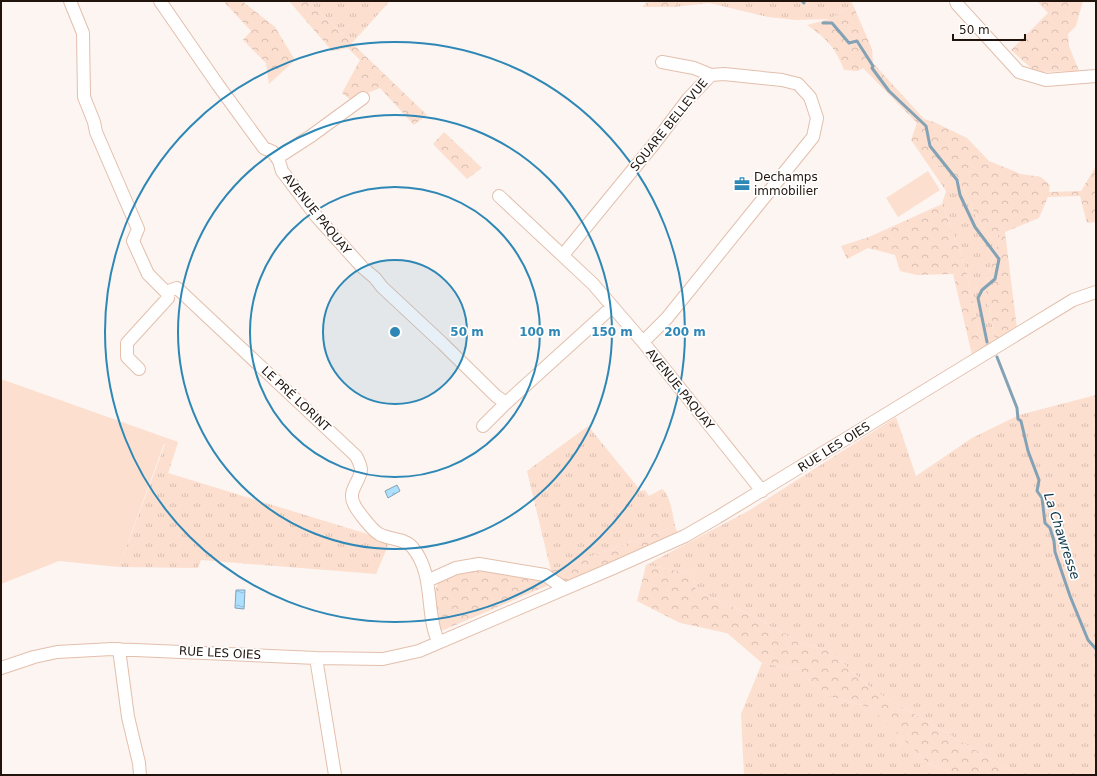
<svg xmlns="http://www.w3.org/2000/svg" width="1097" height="776" font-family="'DejaVu Sans',sans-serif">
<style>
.grass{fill:url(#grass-tufts)}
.forest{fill:url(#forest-crowns)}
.garden{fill:#fcdfcf}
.water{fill:url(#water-ripples);stroke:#83a2b6}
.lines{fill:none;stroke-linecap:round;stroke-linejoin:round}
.stream{stroke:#83a2b6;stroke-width:3}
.minor-casing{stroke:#e3bfac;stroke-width:14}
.minor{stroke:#fff;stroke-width:12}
.ring{fill:none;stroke:#2e87b5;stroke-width:2}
.labels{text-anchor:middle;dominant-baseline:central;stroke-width:3.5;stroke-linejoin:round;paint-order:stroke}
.street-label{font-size:12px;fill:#20140d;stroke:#fff}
.poi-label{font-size:12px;fill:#20140d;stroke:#fff;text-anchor:start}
.water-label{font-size:13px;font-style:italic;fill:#0e364a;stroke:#fff}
.centre{fill:#2e87b5;stroke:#fff;stroke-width:2}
.ring-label{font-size:12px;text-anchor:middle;font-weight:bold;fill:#2e87b5;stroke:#fff;stroke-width:3.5;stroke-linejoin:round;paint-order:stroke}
</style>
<defs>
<pattern id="grass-tufts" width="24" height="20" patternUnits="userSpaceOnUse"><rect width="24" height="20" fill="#fcdfcf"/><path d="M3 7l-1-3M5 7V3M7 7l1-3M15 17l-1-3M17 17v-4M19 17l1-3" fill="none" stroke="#d8beb1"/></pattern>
<pattern id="forest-crowns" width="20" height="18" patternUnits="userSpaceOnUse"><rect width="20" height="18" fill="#fcdfcf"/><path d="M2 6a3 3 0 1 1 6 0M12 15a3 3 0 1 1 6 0" fill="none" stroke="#d8beb1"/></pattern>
<pattern id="water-ripples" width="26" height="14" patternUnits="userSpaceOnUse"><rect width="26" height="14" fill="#addffe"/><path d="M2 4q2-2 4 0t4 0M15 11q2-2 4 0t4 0" fill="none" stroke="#95bed8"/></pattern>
</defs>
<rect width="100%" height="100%" fill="#fcf5f1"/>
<path class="grass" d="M308,1H390L352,43Z
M676,1H851L853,5L830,19L796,20L768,17L709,3L674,7Z
M944,165L961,183L977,219L991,238L1001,234L985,285L995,341L983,350L965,265L942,204L946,191L929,166Z
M1096,395V775H1018L875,691L850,670L833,652L798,642L753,616L696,590L693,574L646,565L750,510L896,417L916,476L972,438L1019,415Z
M588,426L641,491L645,490L649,496L662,489C670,494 673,516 675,526L551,571L527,471Z
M165,444L176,449L168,473L390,541L376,574L201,560L198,568L119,567Z
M762,663L800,670L811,682L830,696L871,708L928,763L956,775H744L741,714Z"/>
<path class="forest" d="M227,1H242L275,27L295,60L269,84L266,63L243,40L251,31L225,3Z
M289,1H308L427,115L414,125L380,88L351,100L342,93L360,60L348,48L332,51Z
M648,1H676L674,7H642Z
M1037,1H1083L1076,26L1068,34L1069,46L1079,71L1040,72L1032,69L1011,50L1048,13Z
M853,5L872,49L873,63L924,119L934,122L967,138L989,161L1021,174L1041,177L1050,185L1049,192L1081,191L1096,166V222L1087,223L1080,196L1048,197L1039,218L1005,232L1017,329L995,341L985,285L1001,234L991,238L977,219L961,183L944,165L929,166L911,140L917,123L863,68L858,71L844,70C835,47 827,39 807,25L830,19Z
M444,132L482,168L467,179L433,144Z
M942,204L965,265L983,350L972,355L953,274L917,275L900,271L895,255L868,248L847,259L841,246L869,237Z
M675,526L678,534L561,584L551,571Z
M646,565L693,574L696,590L753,616L798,642L833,652L850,670L875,691L1018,775H956L928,763L871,708L830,696L811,682L800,670L762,663L727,633L680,623L637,601Z
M474,568L547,579L549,585L439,632L434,593L439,581L450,574Z"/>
<path class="garden" d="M928,171L940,190L898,217L886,198Z
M1,379L178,442L176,449L164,444L119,567L59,561L1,584Z"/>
<path class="water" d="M397,485L400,491L388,498L385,491Z
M236,590H245L244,609L235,608Z"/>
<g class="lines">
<path class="stream" d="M802,1L804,3
M823,23H832L849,43L857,41L873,66L872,68L889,91L926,126L930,146L957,180L960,195L975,227L999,259L995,279L982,290L978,298L987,342
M997,357L1017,408L1018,419L1021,421L1028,451L1039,480L1037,491L1042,498L1045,523L1050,528L1054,541L1055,552L1070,596L1088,640L1096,649"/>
<defs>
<path id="minor" d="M70,1L83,33L84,97L94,122L96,132L138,229L133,241L148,274L166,292L177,288L356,456C358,460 361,465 361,470C360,482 347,491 354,504C357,511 373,531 379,534C389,540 406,538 413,548C435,575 425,612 438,641
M160,1L218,85L264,148L273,152L279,161L282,171L317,217L362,267L375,278L382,287L442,343L496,396L506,403
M956,1L957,4L1019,72L1046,80L1096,76
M662,62L694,68L711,75
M277,158L311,136L363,98
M499,196L593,284L643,342L762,491
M563,255L654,144L688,99L711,75L724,74L782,80L798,84L810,97L817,118L813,137L667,318L643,342
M139,369L127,357V343L168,298L166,292
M483,426L506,403L612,307
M427,581L456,568L479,564L545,575L564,588
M119,649L128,717L139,763L140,775
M316,658L335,775
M1,668L34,657L57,652L112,649L316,658L383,659L419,651L611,569L685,536L718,517L1073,300L1096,292"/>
</defs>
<use href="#minor" class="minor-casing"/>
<use href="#minor" class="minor"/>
</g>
<circle cx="395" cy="332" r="72" fill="#2e87b5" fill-opacity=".12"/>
<g class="ring">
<circle cx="395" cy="332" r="72"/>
<circle cx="395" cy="332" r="145"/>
<circle cx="395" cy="332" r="217"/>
<circle cx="395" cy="332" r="290"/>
</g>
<defs>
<symbol id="office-bare" viewBox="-9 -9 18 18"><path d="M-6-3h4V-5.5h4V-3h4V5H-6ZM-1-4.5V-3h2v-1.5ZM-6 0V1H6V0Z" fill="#2e87b5" stroke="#fff" stroke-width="2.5" paint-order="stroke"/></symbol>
</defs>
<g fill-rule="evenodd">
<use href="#office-bare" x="731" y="173" width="22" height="22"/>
</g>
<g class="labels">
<g class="street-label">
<text transform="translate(669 125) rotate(-51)">SQUARE BELLEVUE</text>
<text transform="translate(317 214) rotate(51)">AVENUE PAQUAY</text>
<text transform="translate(680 389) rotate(51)">AVENUE PAQUAY</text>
<text transform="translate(296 399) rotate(43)">LE PRÉ LORINT</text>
<text transform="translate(834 447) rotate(-32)">RUE LES OIES</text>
<text transform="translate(220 653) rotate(3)">RUE LES OIES</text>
</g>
<g class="poi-label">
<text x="754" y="177">Dechamps<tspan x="754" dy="14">immobilier</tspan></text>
</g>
<g class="water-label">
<text transform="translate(1062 536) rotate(72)">La Chawresse</text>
</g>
</g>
<circle cx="395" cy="332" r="6" class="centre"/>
<g class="ring-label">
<text x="467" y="336">50 m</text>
<text x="540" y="336">100 m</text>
<text x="612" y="336">150 m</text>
<text x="685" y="336">200 m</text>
</g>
<rect width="1097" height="776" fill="none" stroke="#20140d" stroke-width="4"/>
<path d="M953 34v6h72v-6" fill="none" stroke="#20140d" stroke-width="2"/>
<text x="959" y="34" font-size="12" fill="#20140d" stroke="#ffffff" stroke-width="3" paint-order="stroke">50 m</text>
</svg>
